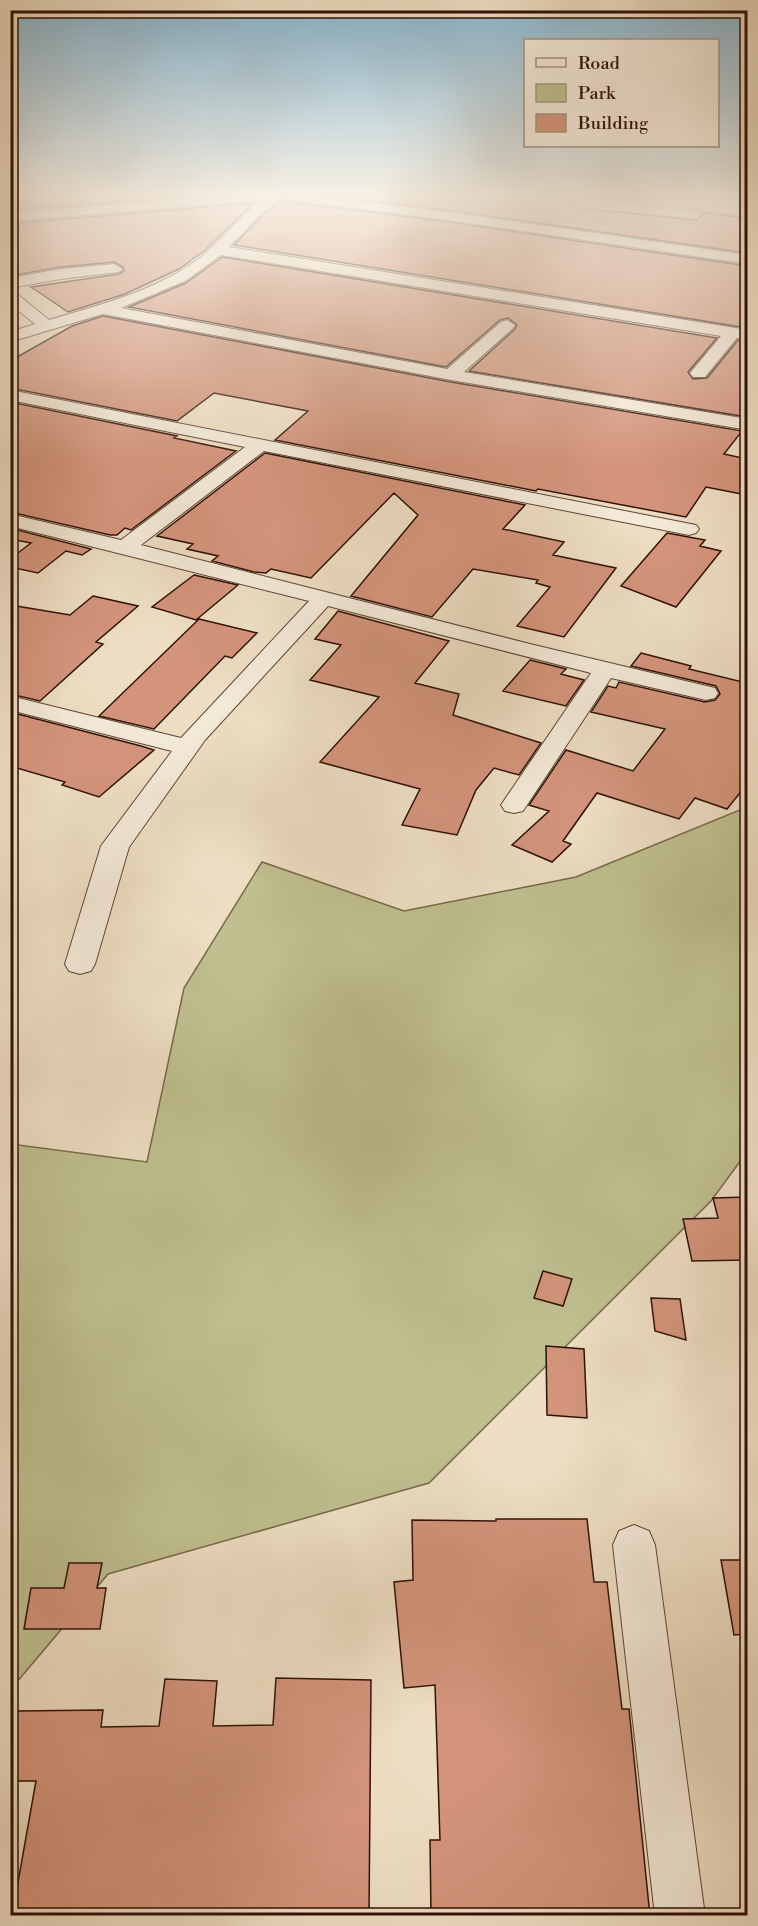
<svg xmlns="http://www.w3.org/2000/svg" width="758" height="1926" font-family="'Libre Bodoni',serif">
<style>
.green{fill:#bfbf8f;stroke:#78684a;stroke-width:1.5}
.building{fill:#d3947b;stroke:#301106;stroke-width:1.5}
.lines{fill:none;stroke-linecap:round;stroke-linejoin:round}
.minor-casing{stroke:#5f4435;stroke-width:2}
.minor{fill:#f3e9d7;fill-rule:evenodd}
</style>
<rect width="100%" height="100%" fill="#edddc2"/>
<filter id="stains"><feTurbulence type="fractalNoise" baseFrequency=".00333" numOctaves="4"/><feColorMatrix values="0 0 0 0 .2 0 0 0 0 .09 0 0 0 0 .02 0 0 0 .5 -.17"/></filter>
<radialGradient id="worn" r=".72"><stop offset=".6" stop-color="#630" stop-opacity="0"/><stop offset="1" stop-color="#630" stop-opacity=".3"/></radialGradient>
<path class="green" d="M580,195H747V217L662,207Z
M747,807V1152L711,1201L429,1483L108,1574L11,1689V1144L147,1162L184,988L262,862L404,911L576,877Z"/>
<path class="building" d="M10,195H212L15,210Z
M322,195H518L577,202L570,207L697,220L703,213L747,218V253L455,211Z
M282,201L455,223L747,266V328L234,245L263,215Z
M254,203L204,251L179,269L125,294L68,312L31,287L119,274L124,271L123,267L114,262L61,267L15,275L10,272V226L19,225L18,223Z
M222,257L717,338L688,372L693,379L707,378L738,340L747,342V417L469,371L515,329L517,325L508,318L500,320L446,367L129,307L186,283Z
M103,316L451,382L742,431L724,454L747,459V495L706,487L686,517L538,489L536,491L275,440L308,411L214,393L177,421L10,388V361L72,326Z
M10,402L177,436L174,438L236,451L131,530L125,528L117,535H110L10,512Z
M265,453L525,505L503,529L564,542L553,555L616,568L564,637L517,626L550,587L536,583L538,580L473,569L432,617L351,596L418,515L394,493L311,578L271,569L266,573L254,572L212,561L218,556L187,549L193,544L157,536Z
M10,528L91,549L82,555L66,551L38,573L10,567V559L31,543L10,539Z
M667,533L705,540L700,546L721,551L676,607L621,586Z
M194,575L238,585L196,620L152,607Z
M93,596L138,606L96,642L103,644L40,701L10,694V605L70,615Z
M338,611L449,641L415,683L459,694L453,715L541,743L519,775L494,768L476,790L457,835L402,825L420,789L320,762L379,697L310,680L341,645L315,639Z
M199,619L257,633L232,658L225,656L154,729L99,716Z
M641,653L691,666L689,669L747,683V784L727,809L695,798L679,819L597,793L563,841L571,844L552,862L512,845L549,811L529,805L566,750L633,771L665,729L591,712L608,686L616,688L619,682L705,702L715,700L720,694L716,686L631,666Z
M530,660L566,669L561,674L584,680L566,706L503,691Z
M10,712L141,746L154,750L99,797L62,785L65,782L10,766Z
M747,1197V1260L692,1261L683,1219L718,1218L713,1198Z
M543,1271L572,1279L563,1306L534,1298Z
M651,1298L680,1299L686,1340L655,1331Z
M546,1346L584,1349L587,1418L547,1415Z
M496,1519H587L594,1582H607L622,1709H629L650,1916H431L430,1840H440L435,1685L404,1688L394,1582L413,1580L412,1520L496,1521Z
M721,1560H747V1634L734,1635Z
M69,1563H102L97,1588H106L100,1629H24L31,1588H64Z
M276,1678L371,1680L369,1916H12L36,1781H10V1754L17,1711L103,1710L101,1727L159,1726L165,1679L217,1681L213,1726L273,1725Z"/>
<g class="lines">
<defs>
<path id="minor" d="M234,195H307L455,213L748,255V264L455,221L281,199L262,213L229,247L748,330V340L737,338L705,377H693L690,373L721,336L221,255L185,281L121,308L447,369L501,322L507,320L515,325L513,328L464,372L748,419V430L451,380L103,314L10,342V332L35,324L10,304V291L16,293L49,320C99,305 155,291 197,260C221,242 238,218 261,200L10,221V213Z
M114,264L122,269L119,272L61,279L10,288V278L61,269Z
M10,390L696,525L699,529L696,533L689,535L264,451L141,545L534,645L715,688L718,693L715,698L706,700L611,678L523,811L514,813L505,811L501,805L591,673L328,606L205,740L129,847L95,964L91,971L80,974L69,971L65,964L101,846L172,751L10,710V696L181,738L309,601L10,526V514L121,540L245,447L10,400Z
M634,1525L649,1531L655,1545L705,1916H655L613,1545L619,1531Z"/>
</defs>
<use href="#minor" class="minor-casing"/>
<use href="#minor" class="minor"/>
</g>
<linearGradient id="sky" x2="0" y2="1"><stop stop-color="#88b7d2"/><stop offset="0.42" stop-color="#f7f0e4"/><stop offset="1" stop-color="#f7f0e4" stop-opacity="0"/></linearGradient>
<rect width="758" height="464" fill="url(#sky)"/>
<rect width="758" height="1926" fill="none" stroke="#edddc2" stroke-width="36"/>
<rect x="12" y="12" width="734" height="1902" fill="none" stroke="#301106" stroke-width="3"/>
<rect x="18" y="18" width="722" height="1890" fill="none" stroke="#301106" stroke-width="1.5"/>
<rect x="524" y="39" width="195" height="108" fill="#f3e9d7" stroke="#a59383" stroke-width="1.5"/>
<rect x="536" y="58" width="30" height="9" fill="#f3e9d7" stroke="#a59383" stroke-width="1.5"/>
<text x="578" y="69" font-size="18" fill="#301106">Road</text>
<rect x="536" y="84" width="30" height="18" fill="#bfbf8f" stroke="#a59383" stroke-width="1.5"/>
<text x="578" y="99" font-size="18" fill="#301106">Park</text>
<rect x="536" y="114" width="30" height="18" fill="#d3947b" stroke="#a59383" stroke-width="1.5"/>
<text x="578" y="129" font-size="18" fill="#301106">Building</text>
<rect width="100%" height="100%" filter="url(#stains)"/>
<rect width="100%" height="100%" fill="url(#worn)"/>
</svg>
